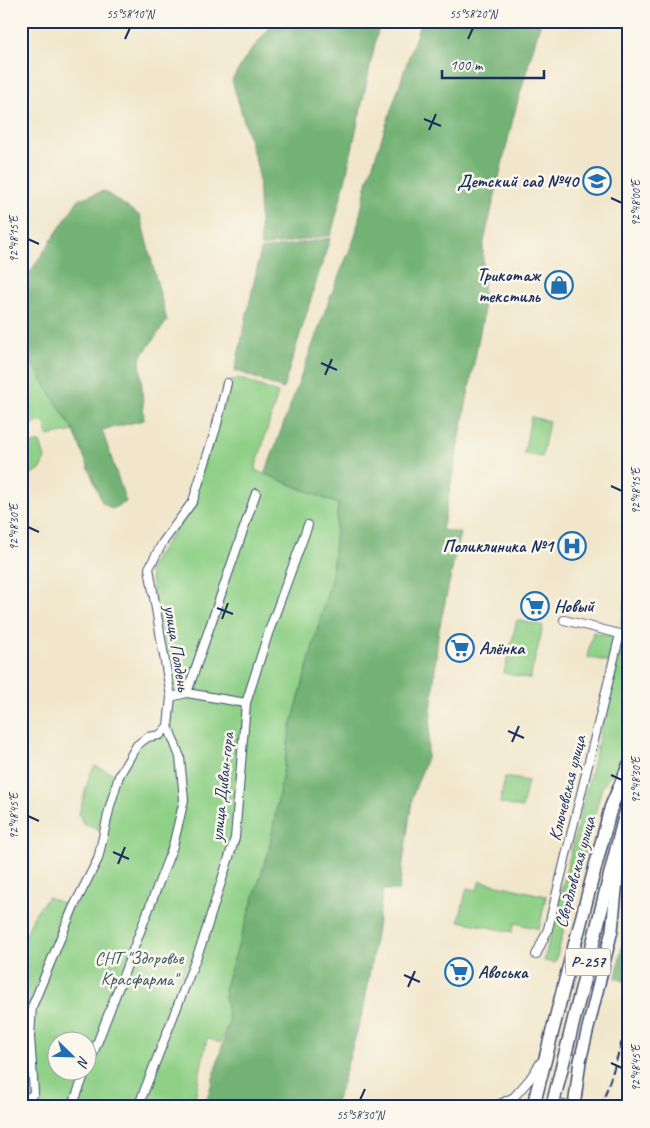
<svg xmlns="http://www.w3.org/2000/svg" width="650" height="1128" font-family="Caveat,sans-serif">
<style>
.green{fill:#8fd087;stroke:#558072;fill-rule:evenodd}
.forest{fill:#73b274;stroke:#477069}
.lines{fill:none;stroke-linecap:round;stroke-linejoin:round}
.minor-casing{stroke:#3b4a6e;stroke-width:10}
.primary-casing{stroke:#3b4a6e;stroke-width:14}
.trunk-casing{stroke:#3b4a6e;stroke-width:15}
.minor{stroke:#fff;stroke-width:8}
.primary{stroke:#fff;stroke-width:11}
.trunk{stroke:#fff;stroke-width:12}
.rail{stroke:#1b2f5e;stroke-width:2;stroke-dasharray:8 4;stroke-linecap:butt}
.ticks{fill:none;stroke:#1b2f5e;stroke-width:2}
.labels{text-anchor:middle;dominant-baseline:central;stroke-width:5;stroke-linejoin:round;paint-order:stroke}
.shield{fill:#fbf7ec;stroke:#5e6b89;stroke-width:1}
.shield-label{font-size:16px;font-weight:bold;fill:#1b2f5e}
.poi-label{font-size:18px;font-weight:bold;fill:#1b2f5e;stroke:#fbf7ec;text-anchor:end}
.street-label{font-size:18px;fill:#1b2f5e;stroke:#fbf7ec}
.park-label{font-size:18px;fill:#385768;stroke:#fbf7ec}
.neatline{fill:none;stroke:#1b2f5e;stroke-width:2}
.ticks-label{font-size:12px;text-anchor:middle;fill:#1b2f5e}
</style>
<rect width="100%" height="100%" fill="#fbf7ec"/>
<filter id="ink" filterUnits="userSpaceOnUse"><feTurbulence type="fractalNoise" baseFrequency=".02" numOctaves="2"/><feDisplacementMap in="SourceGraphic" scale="10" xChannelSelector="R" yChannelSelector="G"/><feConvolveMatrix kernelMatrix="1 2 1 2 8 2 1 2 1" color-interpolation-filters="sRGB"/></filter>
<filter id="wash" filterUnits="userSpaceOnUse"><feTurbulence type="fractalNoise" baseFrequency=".0096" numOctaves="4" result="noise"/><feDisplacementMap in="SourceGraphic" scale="20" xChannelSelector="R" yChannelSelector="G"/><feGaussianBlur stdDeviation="1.12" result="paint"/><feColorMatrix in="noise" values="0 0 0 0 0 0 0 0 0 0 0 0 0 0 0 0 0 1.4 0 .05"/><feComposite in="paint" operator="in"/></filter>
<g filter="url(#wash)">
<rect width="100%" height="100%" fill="#f1e6cb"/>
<path class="green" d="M31,362L74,431L48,436L44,421L21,427V370Z
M239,378L278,393L255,470L338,504L332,576L291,727L269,850L224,990L229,1021L220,1043L207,1038L193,1107H21L34,1093L32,1007L21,1002V947L35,913L48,897L73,908L98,859L105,831L84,825L79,814L90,774L95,766L119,776L137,745L168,726L171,697L149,568L193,501L227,383ZM58,1040H88V1070H58Z
M531,417L549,421L542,457L524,454Z
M40,442L45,458L41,469L23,478L21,484V449L25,446Z
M629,586V732L620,763L602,787L555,963L544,961L624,638L621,624Z
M517,620L543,626L530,679L504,673Z
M593,632L615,637L609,662L587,657Z
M505,777L528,781L522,808L500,803Z
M480,881L546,896L539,929L515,923L512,932L459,921L467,888L477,890Z"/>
<path class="forest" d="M275,21H380L345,181L331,235L261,247L258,169L232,80L246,57Z
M421,21H541L513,118L483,246V316L442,530L460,533L438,634L427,758L413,794L399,890H383L364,1007L335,1107H205L229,1021L224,990L269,850L291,727L332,576L338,504L265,474L331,295L355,237L368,179Z
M104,191L140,216L167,321L140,358L144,420L102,430L126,502L112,509L102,502L74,431L31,362L21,343V286L79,199Z
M330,238L283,389L235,370L261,250Z
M629,911V983L616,978Z"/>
</g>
<g filter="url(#ink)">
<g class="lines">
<defs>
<path id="minor" d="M187,693L256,493
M171,697L187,693L246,703
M536,955L548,929L620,634L564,620
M88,1067L173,846L184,800L180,757L168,726L171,697L149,568L163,542L193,501L216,428L227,383
M553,1102L567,1106
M21,1105L34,1093L30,1037L32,1007L73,908L98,859L110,806L119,776L137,745L148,737L160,735L168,726
M72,1107L86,1070
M138,1107L202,943L235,838L246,703L269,631L308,525
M494,1107L514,1097L529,1080L541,1062"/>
<path id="primary" d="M574,1107L580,1061L612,930L620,851"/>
<path id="trunk" d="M533,1107L567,974L611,807L629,765
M552,1107L629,799"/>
</defs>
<use href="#minor" class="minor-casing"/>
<use href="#primary" class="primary-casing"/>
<use href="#trunk" class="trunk-casing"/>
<use href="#minor" class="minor"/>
<use href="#primary" class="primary"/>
<use href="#trunk" class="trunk"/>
<path class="rail" d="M601,1107L614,1068L629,1017"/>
</g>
</g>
<path class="ticks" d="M125,39L130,28M468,39L473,28M424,119L441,126M429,130L436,114M611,198L622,203M28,239L39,244M321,363L337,370M325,375L332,359M611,486L622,491M28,527L39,532M217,608L233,614M222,619L228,603M508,731L524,738M512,742L519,726M611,775L622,780M28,816L39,821M113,852L129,859M118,864L125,847M404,975L420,982M408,987L415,971M611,1063L622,1068M360,1100L365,1089"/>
<defs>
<symbol id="school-ring" viewBox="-11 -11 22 22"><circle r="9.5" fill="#fbf7ec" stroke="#1f6fb2" stroke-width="1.5"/><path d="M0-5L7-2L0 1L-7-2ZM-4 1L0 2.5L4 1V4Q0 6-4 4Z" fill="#1f6fb2"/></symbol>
<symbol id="shop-ring" viewBox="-11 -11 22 22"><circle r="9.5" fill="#fbf7ec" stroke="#1f6fb2" stroke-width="1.5"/><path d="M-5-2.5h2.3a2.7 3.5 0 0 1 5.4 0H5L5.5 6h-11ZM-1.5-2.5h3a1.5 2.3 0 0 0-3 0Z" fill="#1f6fb2"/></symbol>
<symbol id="hospital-ring" viewBox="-11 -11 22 22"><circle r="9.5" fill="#fbf7ec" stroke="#1f6fb2" stroke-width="1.5"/><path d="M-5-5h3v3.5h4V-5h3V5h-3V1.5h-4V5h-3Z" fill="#1f6fb2"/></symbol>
<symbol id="supermarket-ring" viewBox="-11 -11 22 22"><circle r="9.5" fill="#fbf7ec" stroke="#1f6fb2" stroke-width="1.5"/><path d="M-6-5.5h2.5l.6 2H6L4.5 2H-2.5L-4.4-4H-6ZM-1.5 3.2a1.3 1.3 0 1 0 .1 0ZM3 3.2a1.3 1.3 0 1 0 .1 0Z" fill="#1f6fb2"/></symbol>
</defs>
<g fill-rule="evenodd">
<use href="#school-ring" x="581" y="165" width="32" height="32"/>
<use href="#shop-ring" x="543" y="269" width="32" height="32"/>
<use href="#hospital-ring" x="556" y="530" width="32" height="32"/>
<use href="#supermarket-ring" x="519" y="590" width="32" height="32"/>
<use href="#supermarket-ring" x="444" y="632" width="32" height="32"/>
<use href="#supermarket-ring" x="443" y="956" width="32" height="32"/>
</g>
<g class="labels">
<rect class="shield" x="565.5" y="948.5" width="45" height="27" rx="4"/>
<g class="shield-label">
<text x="588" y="962">Р-257</text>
</g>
<g class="poi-label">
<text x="578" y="181">Детский сад №40</text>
<text x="540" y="275">Трикотаж<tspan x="540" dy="21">текстиль</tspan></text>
<text x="553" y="546">Поликлиника №1</text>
<text x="554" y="606" text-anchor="start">Новый</text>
<text x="479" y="648" text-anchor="start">Алёнка</text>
<text x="478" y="972" text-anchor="start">Авоська</text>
</g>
<g class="street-label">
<text transform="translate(177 648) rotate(81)">улица Полдень</text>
<text transform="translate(222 787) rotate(-84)">улица Диван-гора</text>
<text transform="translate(567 788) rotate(-76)">Ключевская улица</text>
<text transform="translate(575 872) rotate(-75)">Свердловская улица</text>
</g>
<g class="park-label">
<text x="139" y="958">СНТ "Здоровье<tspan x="139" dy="21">Красфарма"</tspan></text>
</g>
</g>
<rect width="650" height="1128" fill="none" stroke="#fbf7ec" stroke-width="55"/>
<g transform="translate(72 1056) rotate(113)"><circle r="24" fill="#fbf7ec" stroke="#a1a7b3"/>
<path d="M0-4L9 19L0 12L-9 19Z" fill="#1f6fb2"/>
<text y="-8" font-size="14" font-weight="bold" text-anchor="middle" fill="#1b2f5e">N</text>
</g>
<path d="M442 70v8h102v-8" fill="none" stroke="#1b2f5e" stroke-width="2.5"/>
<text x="450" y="70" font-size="15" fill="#1b2f5e" stroke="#fbf7ec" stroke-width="4" paint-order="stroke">100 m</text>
<rect x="28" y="28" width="594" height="1072" class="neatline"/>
<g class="ticks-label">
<text x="130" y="18">55°58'10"N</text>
<text x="473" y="18">55°58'20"N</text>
<text transform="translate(636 203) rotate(-90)" y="4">92°48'00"E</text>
<text transform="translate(14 239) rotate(-90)" y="4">92°48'15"E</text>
<text transform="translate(636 491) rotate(-90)" y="4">92°48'15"E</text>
<text transform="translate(14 527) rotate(-90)" y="4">92°48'30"E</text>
<text transform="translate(636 780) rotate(-90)" y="4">92°48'30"E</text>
<text transform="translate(14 816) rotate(-90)" y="4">92°48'45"E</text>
<text transform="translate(636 1068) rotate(-90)" y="4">92°48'45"E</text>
<text x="360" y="1119">55°58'30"N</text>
</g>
</svg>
